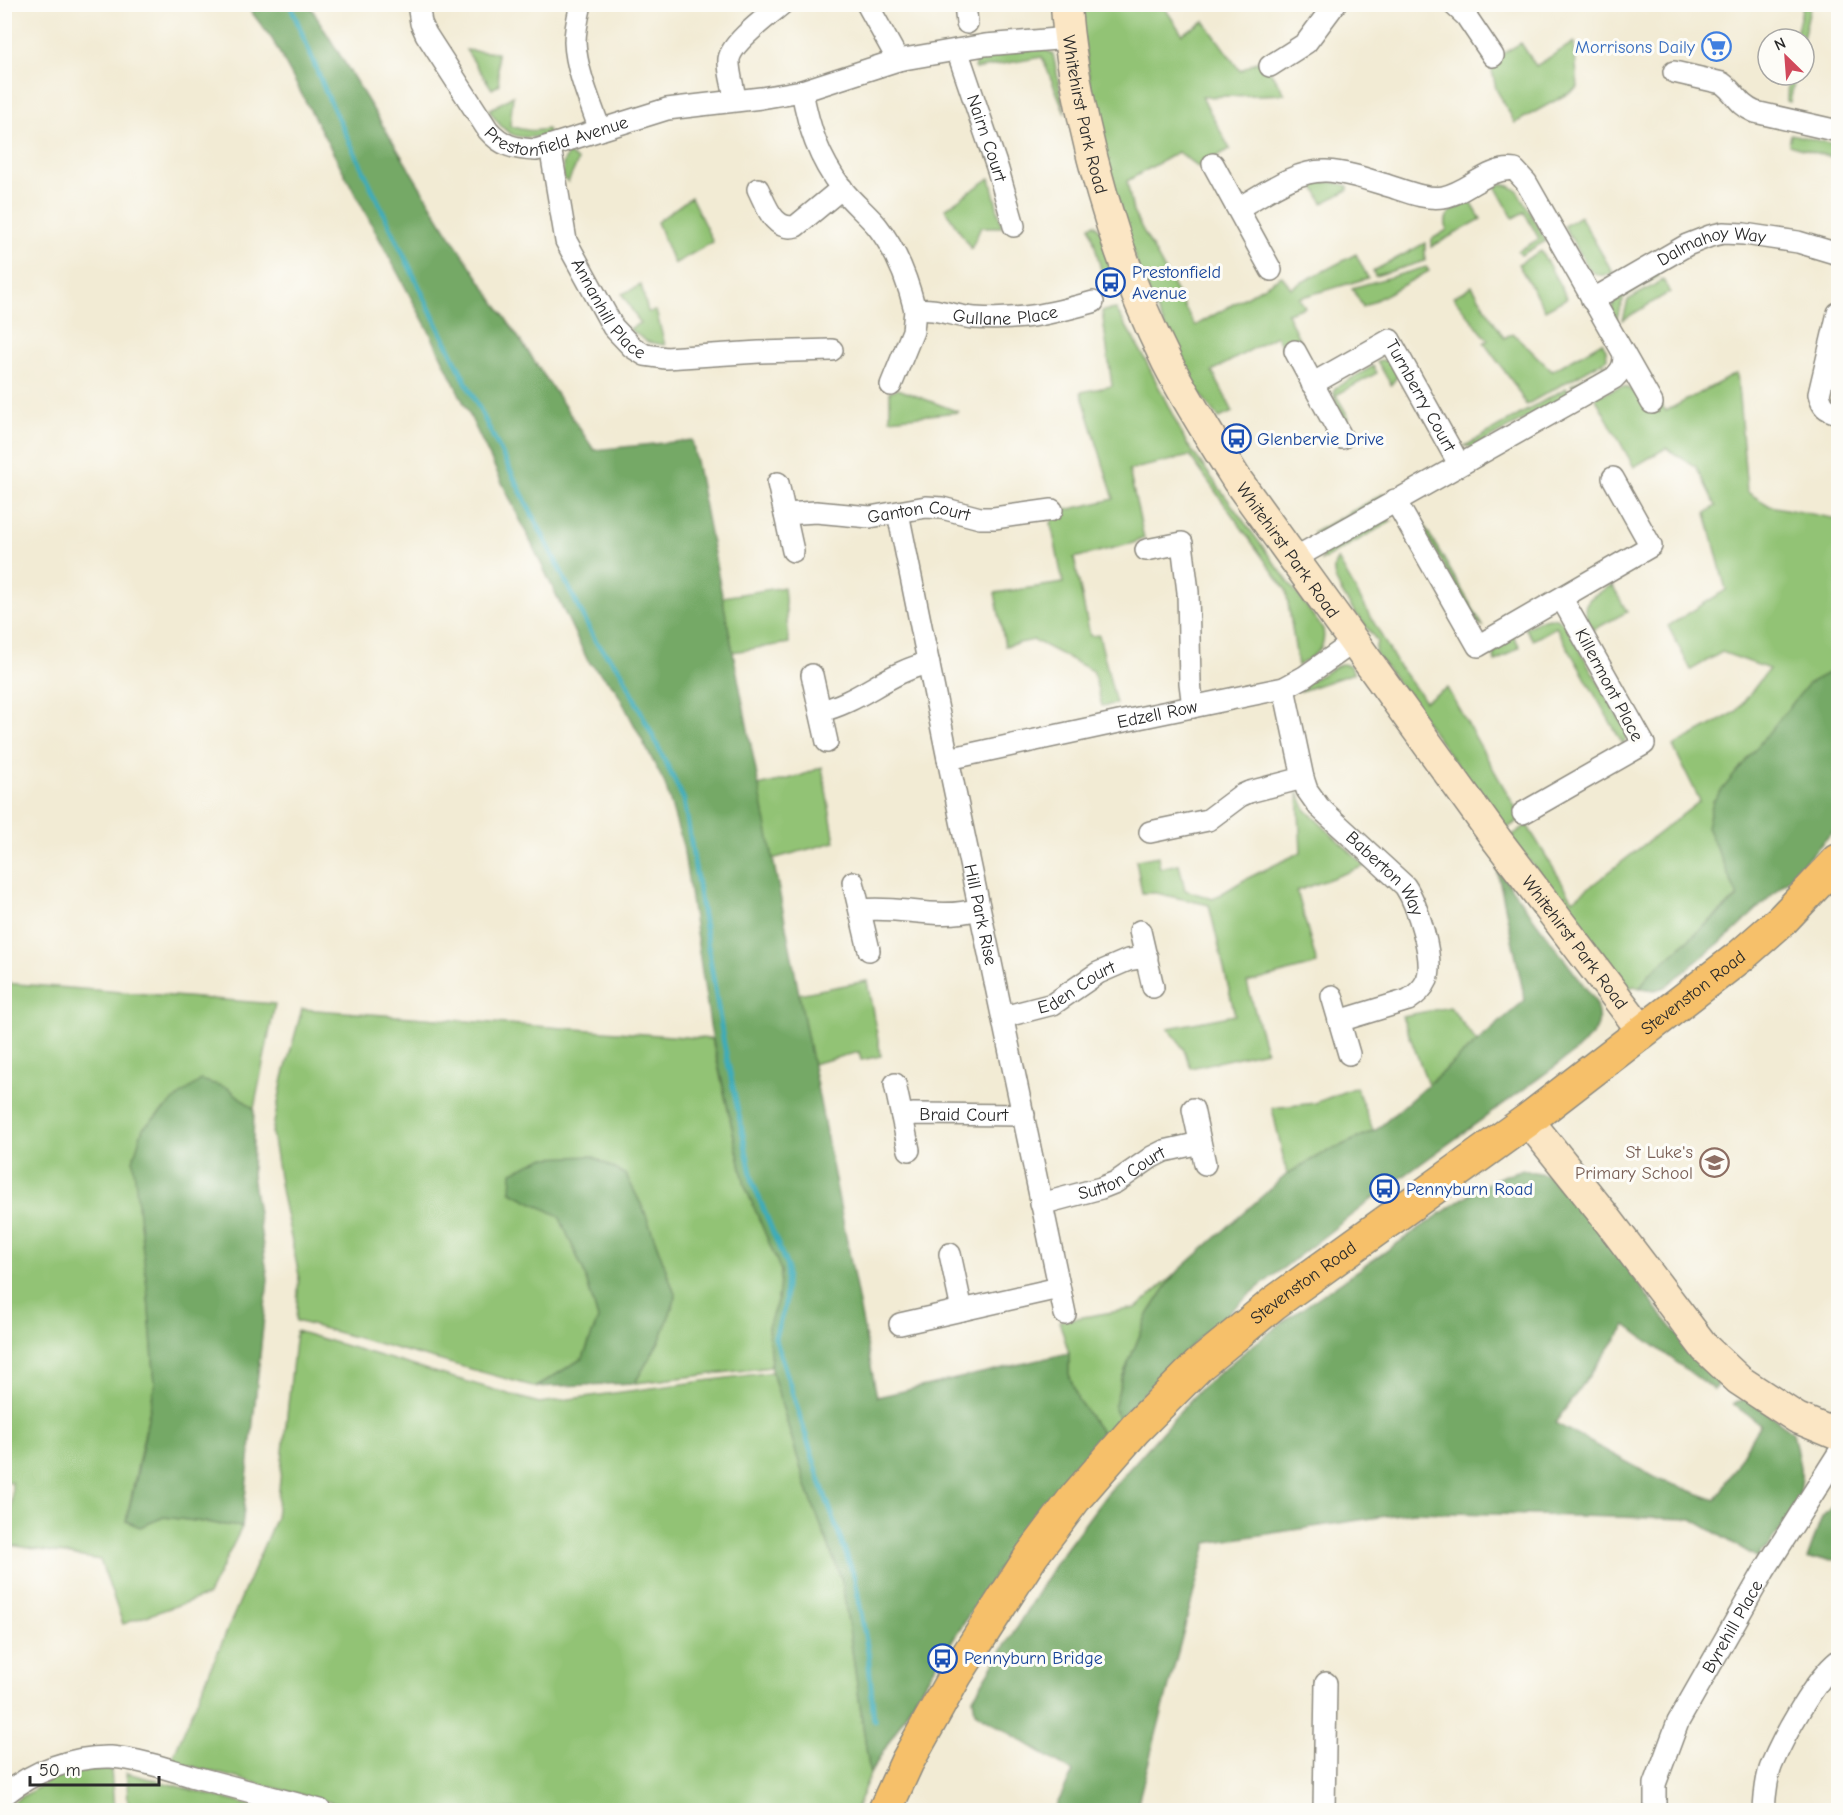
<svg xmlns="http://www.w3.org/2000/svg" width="1843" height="1815" font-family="'Comic Neue',sans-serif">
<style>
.green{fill:#92c374;stroke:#5e7750;stroke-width:1.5}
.forest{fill:#75a966;stroke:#506a48;stroke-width:1.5}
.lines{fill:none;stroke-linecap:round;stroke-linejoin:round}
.stream{stroke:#3cacb9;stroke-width:5}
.street-casing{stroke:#8e8b80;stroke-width:24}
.secondary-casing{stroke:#8e8b80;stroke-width:33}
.highway-casing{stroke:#8e8b80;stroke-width:36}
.street{stroke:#fff;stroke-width:21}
.secondary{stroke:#fbe6c4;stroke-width:30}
.highway{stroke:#f6c06b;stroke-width:33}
.labels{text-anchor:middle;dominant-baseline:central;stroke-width:6;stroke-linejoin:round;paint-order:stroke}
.shop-label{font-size:18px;fill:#366cbe;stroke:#fdfcf7;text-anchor:end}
.street-label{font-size:18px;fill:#2b2b2b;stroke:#fdfcf7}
.transit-label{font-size:18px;fill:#164399;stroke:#fdfcf7;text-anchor:start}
.education-label{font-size:18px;fill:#785e54;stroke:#fdfcf7;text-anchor:end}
</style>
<rect width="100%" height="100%" fill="#fdfcf7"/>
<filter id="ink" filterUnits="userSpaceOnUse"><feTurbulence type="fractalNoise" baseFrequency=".0167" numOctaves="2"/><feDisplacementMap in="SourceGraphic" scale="12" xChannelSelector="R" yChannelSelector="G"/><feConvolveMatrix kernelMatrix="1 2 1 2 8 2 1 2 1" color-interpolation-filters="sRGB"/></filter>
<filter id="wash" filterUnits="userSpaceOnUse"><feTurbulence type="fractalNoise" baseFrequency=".008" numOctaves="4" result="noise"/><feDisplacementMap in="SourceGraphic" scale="24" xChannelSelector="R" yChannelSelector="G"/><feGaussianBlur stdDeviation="1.35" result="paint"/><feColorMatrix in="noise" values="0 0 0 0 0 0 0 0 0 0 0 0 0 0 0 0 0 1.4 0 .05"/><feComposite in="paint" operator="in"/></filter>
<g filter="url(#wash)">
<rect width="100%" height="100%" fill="#f2ebd4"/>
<path class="green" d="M1079,5H1163L1182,34L1204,21L1240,71L1262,59L1285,94L1202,97L1230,149L1198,167L1178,152L1127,181L1133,212L1195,326L1282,276L1291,288L1356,254L1368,278L1299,298L1305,307L1287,313L1301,343L1285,352L1276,336L1212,371L1233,412L1219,418L1191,383L1138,269L1095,121Z
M1803,5H1811L1803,39H1795Z
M1574,42L1578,88L1515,123L1496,89L1490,61L1521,43L1536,66Z
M1043,48L1053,54L1065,113L1042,57L975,69V61L983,54Z
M466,50L497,53L499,85L492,89Z
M1788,75H1796L1790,102L1787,101Z
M513,96L510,126C523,130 533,132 547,129L549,135C517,141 506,137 489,110Z
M1791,134L1838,145V159L1789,145Z
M568,153L578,161L568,182L563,178V164Z
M990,178L1002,227H981L971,249L945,209Z
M1321,182C1331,181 1339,183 1348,186V190L1323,203L1313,185Z
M1500,184L1507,185L1517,190L1546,241L1521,255L1518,251L1539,239L1524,212L1513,218L1495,186Z
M691,197L713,242L674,264L657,222Z
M1470,201L1481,219L1431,247L1432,239L1447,230C1441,211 1457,209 1470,201Z
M1580,216L1613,273C1603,277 1596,276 1589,269L1564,226Z
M1095,224L1102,233L1112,278L1104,282L1090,226Z
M1425,243V261L1375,276L1373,271Z
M1541,251L1567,298L1545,310L1518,264Z
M1426,267L1429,271L1363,307L1352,288Z
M1657,272L1659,276L1624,297L1615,323C1601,295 1638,283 1657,272Z
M1663,280L1670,292L1623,320L1628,300Z
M641,285L648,312L656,311L665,345L648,342L629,329L640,323L622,294Z
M1472,286L1504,338L1513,333L1552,371L1602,342L1606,350L1607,359L1526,405L1514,384L1484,343L1488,340L1453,297Z
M1116,309L1142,353L1187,444L1323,629C1327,650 1314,655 1298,666L1286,590L1190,456L1129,470L1144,538L1133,543L1074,558L1090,636L1099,635L1116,704L1102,706L1093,671L1034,640L1005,646L995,593L1063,583L1051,523L1057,512L1114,499L1081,392L1112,386L1102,311Z
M1381,360L1388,361L1399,374L1391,385L1377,361Z
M1607,364L1609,367L1605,372L1576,390L1571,385Z
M1373,366L1377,373L1336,395L1349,418L1346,420C1340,410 1331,400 1335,388Z
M1737,373L1747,492L1770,506L1838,519V672H1830L1707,827L1738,896L1648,975L1640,988L1634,986L1630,988L1510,837L1527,825L1573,900L1700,801L1673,746L1736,712L1769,669L1722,652L1691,670L1668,626L1726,590L1706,513L1716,506L1696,467L1666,448L1634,467L1595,397L1619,387H1626L1637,394L1660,403L1666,411Z
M1566,388L1571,393L1474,447L1465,446Z
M898,389L959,412L890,419V391Z
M1383,494L1384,497L1315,535L1313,533Z
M1417,513L1483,626L1477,623L1415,516V514Z
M1383,519L1392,521L1321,561L1324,552Z
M1338,559L1398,665L1425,701L1447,688L1522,819L1504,830L1375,652L1377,641C1366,626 1335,590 1334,572C1333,567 1335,563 1338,559Z
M1612,585L1627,612L1593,630C1576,602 1588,599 1612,585Z
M784,587L789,643L733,652L722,597Z
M1549,618L1557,619L1565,624L1626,731V739L1623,744L1556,627L1533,640L1525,628L1544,619Z
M1513,635L1520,647L1495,662C1491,647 1502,642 1513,635Z
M1341,664L1349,665L1354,673L1301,691L1306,683Z
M822,767L835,842L772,859L758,786L800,776Z
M1298,792L1306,810L1365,866L1297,891L1317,964L1247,983L1266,1051L1191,1068L1183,1048L1168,1028L1235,1015L1209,905L1156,893H1142L1136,860L1158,856L1160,868L1179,864L1185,890L1213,899L1244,880L1301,852Z
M867,981L881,1056L861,1060L859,1052L812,1064L798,994Z
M4,983L275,1004L254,1109L228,1088L148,1297L155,1384L126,1521L140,1527L164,1517L242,1527L208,1595L123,1624L100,1560L11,1545L12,1482L4,1481Z
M1450,1007L1477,1042L1428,1084L1402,1016Z
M302,1009L712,1039L745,1186L781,1271L778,1299L768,1327L771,1367L635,1383L661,1338L676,1297L644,1210L626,1175L511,1192L559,1215L584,1272L598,1319L583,1358L536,1387L296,1321L299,1275L282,1195L272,1133L283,1078Z
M1356,1087L1373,1131L1318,1156L1287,1174L1272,1108L1315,1103Z
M1174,1275L1149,1313L1122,1378L1114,1408L1119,1418L1103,1435L1078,1400L1069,1374V1353L1059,1321L1136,1308Z
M296,1331L539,1403L772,1372L807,1489L842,1581L870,1774L856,1810H360L171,1761L276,1517Z
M85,1769L111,1770L114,1810H5V1808L10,1804L55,1777Z
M127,1773L267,1810H128Z"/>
<path class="forest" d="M246,5H311L310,6L447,231L594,450L692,440L877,1397L1069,1353V1374L1078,1400L1103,1435L1016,1541L914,1700L870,1774L842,1581L807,1489L772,1372L768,1327L778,1299L781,1271L745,1186L711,1031L683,846L665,784L615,688L588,661L430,333L272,39Z
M1830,672H1838V826L1792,876L1733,932L1665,987L1655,990L1640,988L1648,975L1738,897L1707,827L1713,801L1809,683Z
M1497,869L1594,999C1605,1029 1595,1032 1575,1052L1375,1197L1260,1286L1200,1337L1119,1418L1114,1408L1122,1378L1149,1313L1174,1275L1287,1174L1318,1156L1376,1130L1525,1000Z
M201,1080L228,1088L254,1109L252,1175L268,1279L242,1527L164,1517L140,1527L126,1521L135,1484L155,1384L148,1297L133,1160L143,1128L178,1097Z
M592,1156L626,1175L644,1210L676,1297L661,1338L635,1383L536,1387L583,1358L598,1319L584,1272L559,1216L511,1192L512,1172L543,1158Z
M1524,1170L1545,1174L1594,1221L1658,1311L1718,1383L1714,1390L1626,1325L1555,1423L1658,1479L1716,1500L1760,1424L1733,1404L1738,1401L1748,1399L1793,1432L1802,1477L1799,1501L1769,1547L1759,1553L1760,1559L1692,1519L1413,1512L1207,1543L1136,1810H1054L1073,1772L975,1712L973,1698L1057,1561L1106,1495L1201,1388L1243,1353L1287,1319L1465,1197C1484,1185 1502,1173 1524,1170Z
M1838,1500V1560L1807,1559L1822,1517Z"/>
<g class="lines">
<path class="stream" d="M290,4L327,95L436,322L596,642L621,671L684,800L724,1044L753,1183L787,1267L785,1305L775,1337L821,1484L855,1579L868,1652L874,1721"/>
</g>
</g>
<g filter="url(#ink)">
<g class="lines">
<defs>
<g id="street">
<path id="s1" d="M418,4L421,23L426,34L488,130C502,146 515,149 536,150L667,109L761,98L802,91L898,60L985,45L1069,38"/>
<path d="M581,4C578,17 575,29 575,42C576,70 591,104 600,130"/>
<path d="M867,4L898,60"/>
<path d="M965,4L967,23"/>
<path d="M1453,4L1466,16L1493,56"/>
<path id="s2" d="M957,50L998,170L1014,226"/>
<path d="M1270,66L1306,43L1335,4"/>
<path d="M1674,72L1722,83C1736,93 1737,104 1755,112L1838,131"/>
<path id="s3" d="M802,91C809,128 818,157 842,189C852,202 866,213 877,226C896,250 908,281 915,310C937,307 954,317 975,318C1020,321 1050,314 1093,302"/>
<path d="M735,100C734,87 728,72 729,59C732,42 767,17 781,5"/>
<path id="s4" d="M550,146L566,241L613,327L632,347L645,355L666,358L759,352L832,350"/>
<path d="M1213,164L1271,270"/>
<path d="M758,189C766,205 774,232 796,226L842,188"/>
<path d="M1238,208C1264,194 1295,170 1326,171C1347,172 1369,180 1389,186C1405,191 1426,200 1443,197C1468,193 1488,166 1515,170L1526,182L1652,403"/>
<path id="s5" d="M1592,300L1687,245L1710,236L1723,233L1744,234L1798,242L1838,254"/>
<path d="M1838,313L1819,394C1822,407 1826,410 1838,413"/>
<path d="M1295,351L1342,438"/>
<path id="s6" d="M1312,384L1390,340L1459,464"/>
<path d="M891,385L913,331L915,310"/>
<path d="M778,483L793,551"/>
<path d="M1395,500L1478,646L1651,546L1613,478"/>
<path id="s7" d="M898,513L948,759L1065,1314"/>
<path id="s8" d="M785,514L816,512L870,517L926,507L942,508L980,518H994L1052,510"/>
<path d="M1146,550L1182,543L1188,592L1190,683L1193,707"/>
<path d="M1295,558L1614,378C1622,370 1624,366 1624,354"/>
<path d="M812,675L827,742"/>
<path id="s9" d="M1284,688L1303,778L1307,790L1319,807L1405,886C1417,904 1435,959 1427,980C1423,989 1416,995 1408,1000L1339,1021"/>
<path d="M820,711C859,703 889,671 929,663"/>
<path id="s10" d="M948,759L1119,722L1284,688L1304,677L1355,641"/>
<path d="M1523,813L1644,744L1562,599"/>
<path d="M1150,832L1208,820L1240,796L1249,792L1303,778"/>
<path d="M853,882L869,950"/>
<path d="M860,910C901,905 937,921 979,909"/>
<path d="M1140,931L1153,987"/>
<path d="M1332,996L1349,1054"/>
<path id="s11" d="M1003,1017L1053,1004L1098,973L1128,960L1147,957"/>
<path d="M895,1084L909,1150"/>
<path d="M1193,1109L1205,1164"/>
<path id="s12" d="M902,1116L913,1114L1024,1115"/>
<path id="s13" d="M1041,1204L1101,1188L1116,1182L1152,1157L1164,1151L1200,1143"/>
<path d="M950,1254L962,1310"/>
<path d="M900,1324L1059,1288"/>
<path d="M4,1795C33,1771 73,1756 111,1757C138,1759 165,1768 191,1776C234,1787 277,1799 320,1810"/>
<path d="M1324,1810L1326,1683"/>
<path id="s14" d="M1655,1810V1784L1678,1722L1764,1571L1838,1454"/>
<path d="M1764,1810C1765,1796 1766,1778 1772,1764C1784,1736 1815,1679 1838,1661"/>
</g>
<g id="secondary">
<path id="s15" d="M1066,4C1068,44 1076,83 1084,122C1102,205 1129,286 1167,362C1188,403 1213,442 1237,480L1497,840L1643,1032"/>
<path d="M1528,1120L1604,1215L1705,1348L1739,1380L1797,1418L1838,1435"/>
</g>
<g id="highway">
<path id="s16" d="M885,1810L907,1762L956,1674L1032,1555L1075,1498L1135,1429L1199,1365L1274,1303L1528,1120L1742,955L1783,919L1838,861"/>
</g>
</defs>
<use href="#street" class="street-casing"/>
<use href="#secondary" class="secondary-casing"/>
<use href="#highway" class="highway-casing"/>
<use href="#street" class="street"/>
<use href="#secondary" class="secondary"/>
<use href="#highway" class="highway"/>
</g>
</g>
<defs>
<symbol id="supermarket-ring" viewBox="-11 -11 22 22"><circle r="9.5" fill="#fdfcf7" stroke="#3f7fe0" stroke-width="1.5"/><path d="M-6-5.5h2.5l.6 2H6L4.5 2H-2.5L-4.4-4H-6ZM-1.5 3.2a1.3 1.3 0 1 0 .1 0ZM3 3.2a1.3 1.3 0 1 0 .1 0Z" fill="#3f7fe0"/></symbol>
<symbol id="bus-ring" viewBox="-11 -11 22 22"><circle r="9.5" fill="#fdfcf7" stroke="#1a4fb4" stroke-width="1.5"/><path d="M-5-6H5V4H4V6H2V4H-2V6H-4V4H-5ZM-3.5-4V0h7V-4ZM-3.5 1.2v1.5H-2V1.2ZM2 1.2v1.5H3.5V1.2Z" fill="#1a4fb4"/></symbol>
<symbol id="school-ring" viewBox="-11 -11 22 22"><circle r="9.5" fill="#fdfcf7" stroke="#8d6e63" stroke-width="1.5"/><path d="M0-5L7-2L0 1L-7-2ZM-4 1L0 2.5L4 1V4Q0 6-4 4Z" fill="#8d6e63"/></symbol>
</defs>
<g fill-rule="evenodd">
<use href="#supermarket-ring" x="1700" y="30" width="33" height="33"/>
<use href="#bus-ring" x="1094" y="266" width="33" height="33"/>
<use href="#bus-ring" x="1220" y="422" width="33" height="33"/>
<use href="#school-ring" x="1698" y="1146" width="33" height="33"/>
<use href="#bus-ring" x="1368" y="1172" width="33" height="33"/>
<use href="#bus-ring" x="926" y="1642" width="33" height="33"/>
</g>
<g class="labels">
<g class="shop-label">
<text x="1695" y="47">Morrisons Daily</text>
</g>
<g class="street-label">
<text stroke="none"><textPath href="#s15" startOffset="112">Whitehirst Park Road</textPath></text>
<text stroke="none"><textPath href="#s1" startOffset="220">Prestonfield Avenue</textPath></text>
<text stroke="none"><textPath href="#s2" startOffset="93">Nairn Court</textPath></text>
<text stroke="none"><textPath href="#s5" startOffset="134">Dalmahoy Way</textPath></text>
<text stroke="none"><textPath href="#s4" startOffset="177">Annanhill Place</textPath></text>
<text stroke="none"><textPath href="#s3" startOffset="342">Gullane Place</textPath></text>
<text stroke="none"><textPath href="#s6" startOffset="153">Turnberry Court</textPath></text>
<text stroke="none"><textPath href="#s8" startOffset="135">Ganton Court</textPath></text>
<text stroke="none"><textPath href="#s15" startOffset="598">Whitehirst Park Road</textPath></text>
<text transform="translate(1609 685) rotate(62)">Killermont Place</text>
<text stroke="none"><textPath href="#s10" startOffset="214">Edzell Row</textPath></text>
<text stroke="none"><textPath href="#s9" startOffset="220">Baberton Way</textPath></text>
<text stroke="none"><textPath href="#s7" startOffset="410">Hill Park Rise</textPath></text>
<text stroke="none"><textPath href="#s15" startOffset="1084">Whitehirst Park Road</textPath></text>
<text stroke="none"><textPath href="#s11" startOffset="80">Eden Court</textPath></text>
<text stroke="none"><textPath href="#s16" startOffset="1167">Stevenston Road</textPath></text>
<text stroke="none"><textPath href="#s12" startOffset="62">Braid Court</textPath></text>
<text stroke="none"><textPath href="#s13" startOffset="87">Sutton Court</textPath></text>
<text stroke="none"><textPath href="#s16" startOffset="681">Stevenston Road</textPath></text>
<text stroke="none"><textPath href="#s14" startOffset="202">Byrehill Place</textPath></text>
</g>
<g class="transit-label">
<text x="1132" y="272">Prestonfield<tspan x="1132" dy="21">Avenue</tspan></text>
<text x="1257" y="439">Glenbervie Drive</text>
<text x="1406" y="1189">Pennyburn Road</text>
<text x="964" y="1658">Pennyburn Bridge</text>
</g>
<g class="education-label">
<text x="1693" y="1152">St Luke's<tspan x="1693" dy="21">Primary School</tspan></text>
</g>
</g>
<rect width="1843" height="1815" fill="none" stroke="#fdfcf7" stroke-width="24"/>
<g transform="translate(1786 57) rotate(335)"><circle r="28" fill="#fdfcf7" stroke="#a9a8a5" stroke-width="1.5"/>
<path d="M0-4.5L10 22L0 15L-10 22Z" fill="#d1495b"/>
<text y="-9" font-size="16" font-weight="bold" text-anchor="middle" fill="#2b2b2b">N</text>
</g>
<path d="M30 1776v9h129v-9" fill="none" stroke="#2b2b2b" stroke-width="3"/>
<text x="39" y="1776" font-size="18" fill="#2b2b2b" stroke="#fdfcf7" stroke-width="4.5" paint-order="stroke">50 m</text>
</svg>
